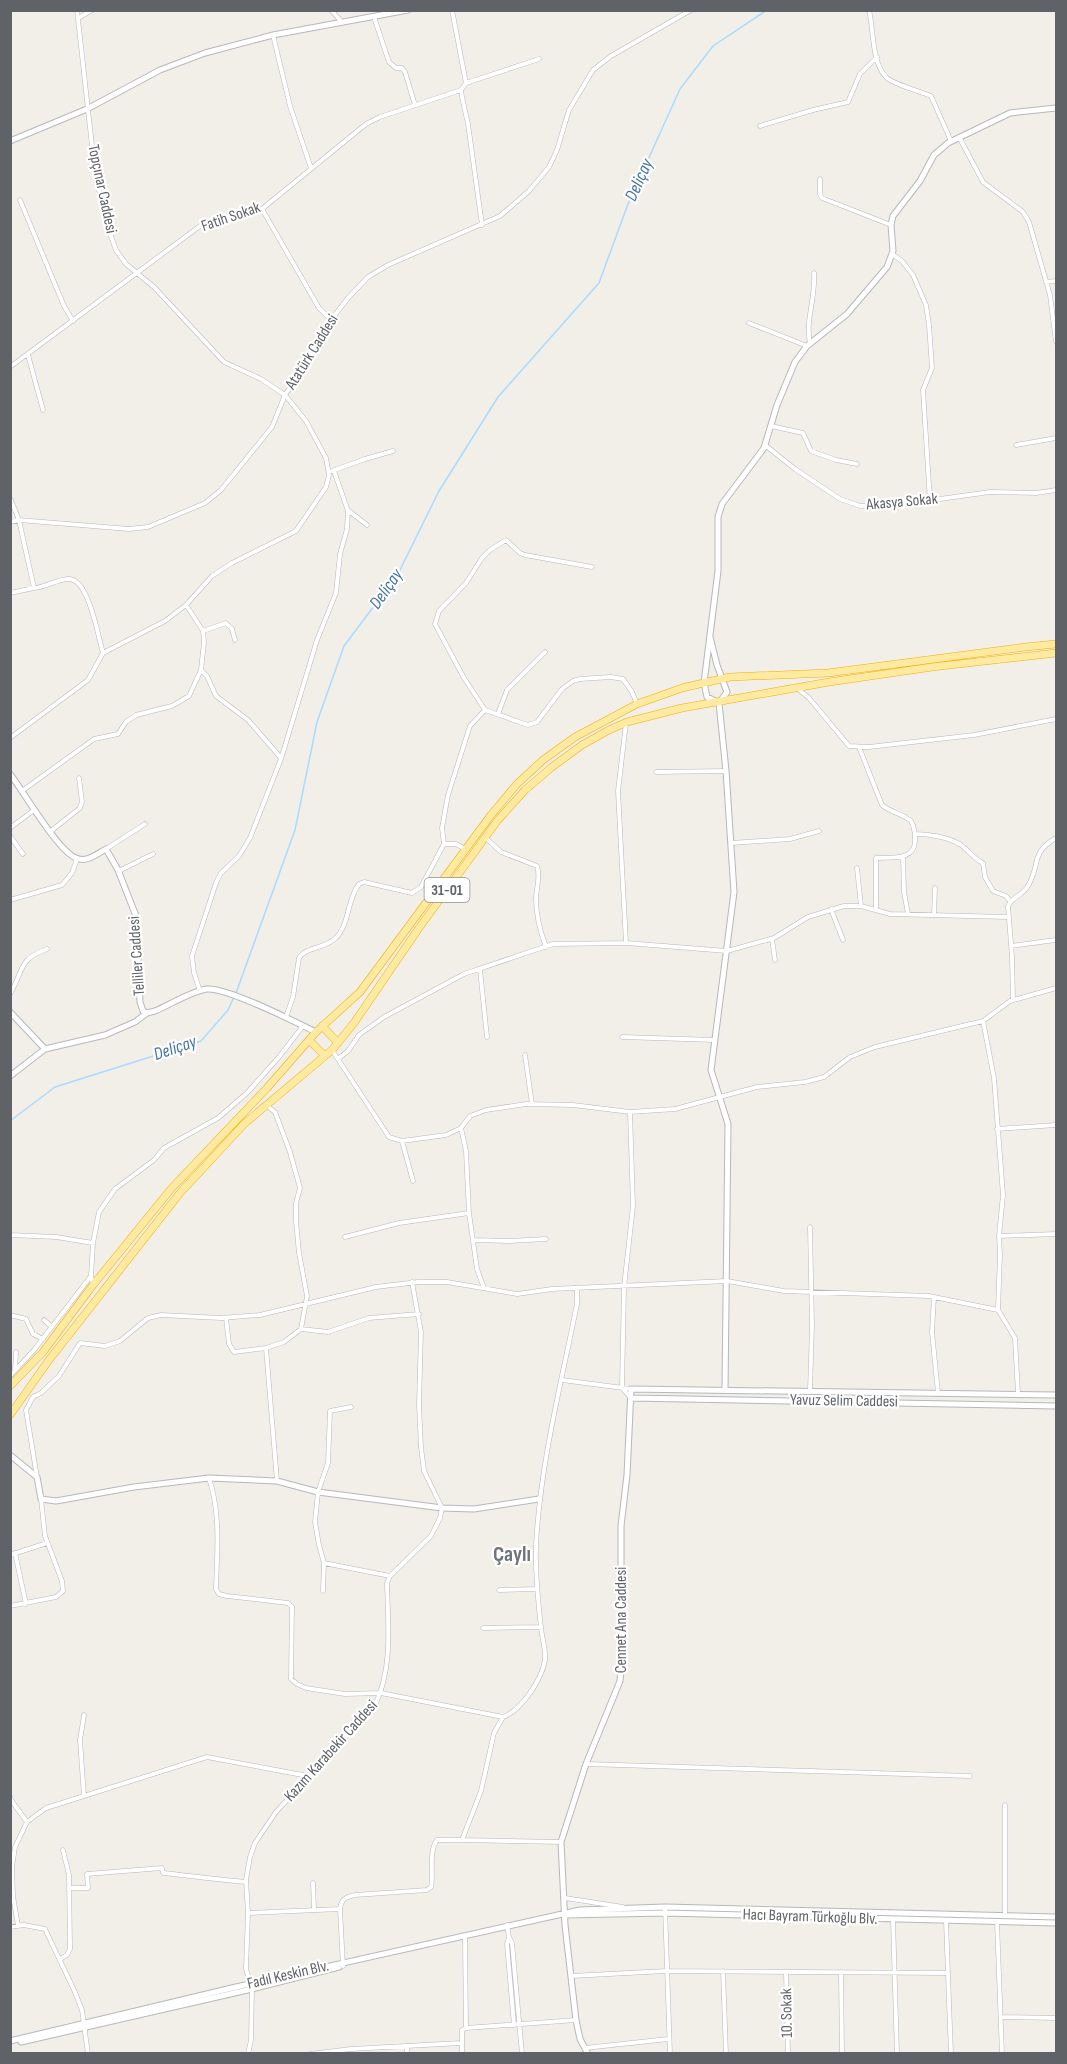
<svg xmlns="http://www.w3.org/2000/svg" width="1067" height="2064" font-family="'Sofia Sans Condensed',sans-serif">
<style>
.lines{fill:none;stroke-linecap:round;stroke-linejoin:round}
.stream{stroke:#aadaff;stroke-width:1.5}
.minor-casing{stroke:#b5b8bc;stroke-width:5}
.tertiary-casing{stroke:#b5b8bc;stroke-width:7}
.trunk-casing{stroke:#f9ab00;stroke-width:8}
.minor{stroke:#fff;stroke-width:4}
.tertiary{stroke:#fff;stroke-width:5}
.trunk{stroke:#feeaa1;stroke-width:7}
.labels{text-anchor:middle;dominant-baseline:central;stroke-width:4.5;stroke-linejoin:round;paint-order:stroke}
.shield{fill:#fff;stroke:#8f9295;stroke-width:1.5}
.shield-label{font-size:15px;font-weight:bold;fill:#5f6368}
.street-label{font-size:16px;fill:#5f6368;stroke:#fff}
.water-label{font-size:18px;font-style:italic;fill:#4174aa;stroke:#fff}
.district-label{font-size:22px;font-weight:bold;fill:#70757a;stroke:#fff}
</style>
<rect width="100%" height="100%" fill="#f1efe8"/>
<g class="lines">
<path class="stream" d="M236,993L295,830L317,722L344,646L398,574L439,491L498,397L599,283L628,204L680,89L713,46L767,10
M10,1121L55,1087L201,1041L228,1010L234,997"/>
<defs>
<path id="minor" d="M331,10L342,22
M452,10L466,83L461,90L462,97L468,124L482,225
M869,10C874,30 871,63 887,78C895,85 920,91 931,96L951,141
M80,17L92,10
M374,17L389,62L396,68H402L405,72L415,105
M273,35L290,106L311,168
M466,83L539,59
M760,126L813,110L848,102L860,74L877,57
M959,137L983,182L1023,212L1029,222L1050,295L1056,342
M820,179V194L822,198L891,225
M20,200L64,306L73,321
M262,209L319,308L331,320
M892,254L902,261L913,275L926,305L929,325L932,368L923,390L930,501
M1046,282L1056,281
M749,323L807,346
M810,343C805,320 816,297 814,273
M28,355L43,410
M10,367L200,226L262,209L366,124L380,117L461,90
M771,426L803,433L811,451L836,460L857,464
M765,445L795,469L840,499L860,506L911,503L990,492L1036,493L1056,490
M1016,445L1056,438
M332,471L365,459L393,451
M10,498L19,520L34,588C46,587 60,578 70,579C89,581 98,636 103,653
M349,511L367,525
M10,522L19,520L129,529L148,527L205,503L221,490L272,427L285,395L261,379L224,362L154,287L126,264L116,250L108,228L95,173L77,10
M592,567L525,555L520,553L506,540L490,550L482,558L466,583L439,611L435,624L464,678L485,710L528,725L537,722L562,689L573,681L580,679L611,677L623,679L632,692L637,704
M10,593L34,588
M203,631L226,623L232,629L235,640
M201,670L207,676L216,696L248,720L281,758
M797,688L809,698L849,746L869,747L974,735L1056,719
M498,714L507,690L545,652
M10,738L88,680L103,653L165,621L186,605L212,576L232,563L296,531L326,487L329,475L326,458L306,421L285,395L313,353L331,320L348,298L368,277L388,265L500,216L529,191L549,167L557,150L569,110L593,70L611,56L691,10
M859,747L882,805C890,812 905,815 911,821C914,826 915,834 915,839C916,861 892,857 876,858V910
M656,772L726,771
M22,791L94,739L118,734L126,722L136,715L172,706L189,696L201,670L204,642L203,631L186,605
M10,828L34,810
M51,831L80,808L82,802L79,778
M915,834C929,834 948,837 961,845C969,851 974,859 983,863L985,877L993,891L1006,896L1010,901
M10,836L23,854
M486,838L501,852L537,866C541,877 536,888 536,899C536,916 540,931 546,947
M731,843L790,839L819,831
M106,849L145,824
M465,849L456,844H444L442,828L448,795L470,726L485,710
M903,857L904,892L908,914
M857,868L861,906
M119,871L153,854
M10,900L62,885L72,873L77,859
M831,909L843,940
M934,915L935,888
M772,939L775,960
M626,943L618,791L626,723
M1011,946L1056,940
M480,970L487,1037
M200,991L194,973L192,956L216,883L221,873L239,856L250,838L281,759L317,640L336,593L340,554L347,529L348,511L334,471
M10,994C24,970 18,959 47,949
M1013,1000L1012,957L1008,906C1012,897 1023,895 1028,886C1041,864 1030,853 1056,838
M286,1017L293,997L299,958C306,947 326,948 336,938C350,923 347,899 359,884L364,882L412,893L421,887L444,844
M983,1021L994,1078L1003,1195L999,1236L1000,1254L998,1310
M622,1037L715,1040
M332,1050L389,1137L402,1141L446,1135L461,1128L470,1116L486,1110L526,1104L573,1105L630,1112L675,1109L757,1087L805,1082L824,1077L850,1057L875,1047L983,1021L1010,1001L1056,988
M525,1055L532,1104
M339,1058L348,1051L359,1035L384,1017L464,974L553,944L626,943L727,951L774,938L808,917L844,906H861L890,914L1007,917
M266,1105L275,1112L290,1152L300,1188L296,1203V1221L299,1253L307,1296L301,1329L284,1342L266,1348L277,1481
M630,1112L633,1206L624,1287L622,1388L630,1397
M461,1128L466,1151L469,1213L477,1269L484,1288
M997,1129L1056,1125
M402,1141L413,1181
M810,1227L812,1325L810,1391
M10,1235L56,1237L93,1243
M999,1236L1056,1234
M345,1237L399,1223L469,1213
M474,1240L509,1241L546,1239
M93,1284L91,1276L93,1243L99,1212L115,1189L154,1160L164,1148L218,1118L247,1093L279,1057L303,1026
M934,1297L932,1332L938,1393
M10,1315L26,1319L33,1334L43,1339
M226,1318L229,1344L234,1352L266,1348
M44,1320L52,1327
M301,1329L328,1332L369,1318L419,1314
M15,1370L16,1352
M10,1376L34,1350L91,1276
M562,1380L631,1389
M351,1407L330,1411L328,1463L318,1492L315,1522L319,1545L324,1563L390,1576
M37,1477L26,1410L33,1397L41,1393L59,1376L80,1343L105,1346L120,1341L148,1318L161,1315L221,1318L260,1315L376,1287L418,1282H447L517,1294L552,1289L727,1281L784,1291L929,1296L998,1310L1015,1338L1018,1394
M209,1478C221,1514 217,1552 216,1589L219,1594L227,1596L288,1603L292,1607L291,1679L297,1684L306,1688L345,1694L381,1693L503,1717
M15,1553L26,1604
M10,1555L47,1543
M499,1590L537,1589
M323,1591L324,1563
M10,1606L56,1597L63,1591L62,1581L45,1536L41,1499
M483,1628L541,1627
M586,1764L970,1776
M10,1796L11,1800L27,1822
M84,1796L80,1740L84,1715
M561,1842L462,1840L481,1791L494,1733L503,1717C522,1710 542,1679 545,1660C546,1650 542,1638 541,1628C538,1601 535,1574 536,1546C540,1465 561,1384 577,1304V1288
M313,1883L314,1910
M69,1888H88L87,1874L162,1868L163,1873C191,1876 218,1880 246,1882
M565,1898L623,1907
M665,1907L670,2054
M340,1909C341,1899 346,1897 355,1895L427,1890L431,1887C434,1872 428,1853 437,1840H462
M248,1913L340,1909L343,1966
M1005,1916V1805
M893,1920L897,2054
M946,1921L951,2054
M997,1922L1002,2054
M507,1925L509,1937L512,1943L522,2054
M18,1926L13,1896L12,1867L15,1847L27,1822L46,1808L207,1757L308,1776
M10,1927L24,1925L45,1929L74,1990L82,2010L88,2054
M465,1938L466,2028
M509,1938L507,1944L514,2025
M60,1959L67,1955L70,1949L69,1875L63,1850
M723,1971L726,2054
M786,1972L788,2054
M841,1973L842,2054
M571,1976L666,1971L947,1973
M1001,2017L1056,2018
M407,2047V2054
M585,2048L668,2039
M248,2054L251,2040L252,1989L246,1969L248,1913L246,1880L250,1857L255,1843L276,1812L375,1705C393,1669 388,1623 387,1583L390,1576L431,1536L440,1518L442,1508L424,1471L421,1447L419,1405L421,1332L412,1282
M310,2054L351,2049L461,2043
M462,2054V2030L466,2028L576,2020"/>
<path id="tertiary" d="M10,141L87,109L160,70L205,53L273,35L408,10
M710,637L717,665L727,692L719,703L726,771L734,892L711,1070L728,1124L725,1390
M717,702L707,697L704,683L718,571V517L722,504L764,448L777,405L795,362L807,346L847,314L887,267L893,251L891,225L893,216L920,181L934,155L948,143L1010,113L1056,108
M10,774C24,792 57,850 76,858C86,863 97,854 106,849L118,870L136,916L140,1002L143,1011L147,1013L155,1011C169,1005 192,991 207,989C227,987 295,1022 316,1032
M10,1012L45,1049
M10,1076L45,1049L105,1035L135,1022L147,1013
M631,1398L1056,1406
M10,1455L37,1477L41,1499L56,1501L134,1487L209,1478L277,1481L318,1492L442,1508L474,1509L539,1499
M564,1915L665,1913L1056,1923
M10,2041L236,1987L580,1910L665,1907L1056,1917
M21,2042L252,1989L339,1967
M588,2054L580,2039L576,2020L565,1925L561,1842L586,1764L620,1681L623,1647L621,1589V1526L627,1475L631,1389L1056,1395"/>
<path id="trunk" d="M322,1026L338,1043
M309,1040L325,1056
M10,1386L43,1352L93,1285L171,1189L267,1088L316,1032L360,992L491,815L517,784L543,760L575,737L637,704L682,688L712,681L730,677L828,673L1025,647L1056,644
M10,1415L49,1360L180,1193L244,1124L332,1050L354,1023L419,928L498,820L525,790L552,767L582,745L609,730L627,722L682,708L829,682L932,667L1056,653"/>
</defs>
<use href="#minor" class="minor-casing"/>
<use href="#tertiary" class="tertiary-casing"/>
<use href="#trunk" class="trunk-casing"/>
<use href="#minor" class="minor"/>
<use href="#tertiary" class="tertiary"/>
<use href="#trunk" class="trunk"/>
</g>
<g class="labels">
<rect class="shield" x="424.5" y="878" width="45" height="24" rx="4.5"/>
<g class="shield-label">
<text x="447" y="890">31-01</text>
</g>
<g class="street-label">
<text transform="translate(102 189) rotate(78)">Topçınar Caddesi</text>
<text transform="translate(231 217) rotate(-19)">Fatih Sokak</text>
<text transform="translate(312 352) rotate(-58)">Atatürk Caddesi</text>
<text transform="translate(902 502) rotate(-5)">Akasya Sokak</text>
<text transform="translate(137 956) rotate(-94)">Telliler Caddesi</text>
<text transform="translate(844 1401) rotate(1)">Yavuz Selim Caddesi</text>
<text transform="translate(621 1620) rotate(-90)">Cennet Ana Caddesi</text>
<text transform="translate(331 1751) rotate(-48)">Kazım Karabekir Caddesi</text>
<text transform="translate(810 1917) rotate(2)">Hacı Bayram Türkoğlu Blv.</text>
<text transform="translate(288 1975) rotate(-13)">Fadıl Keskin Blv.</text>
<text transform="translate(787 2013) rotate(-91)">10. Sokak</text>
</g>
<g class="water-label">
<text transform="translate(639 180) rotate(-66)">Deliçay</text>
<text transform="translate(386 589) rotate(-55)">Deliçay</text>
<text transform="translate(175 1048) rotate(-19)">Deliçay</text>
</g>
<g class="district-label">
<text x="512" y="1554">Çaylı</text>
</g>
</g>
<rect width="1067" height="2064" fill="none" stroke="#5f6368" stroke-width="24"/>
</svg>
